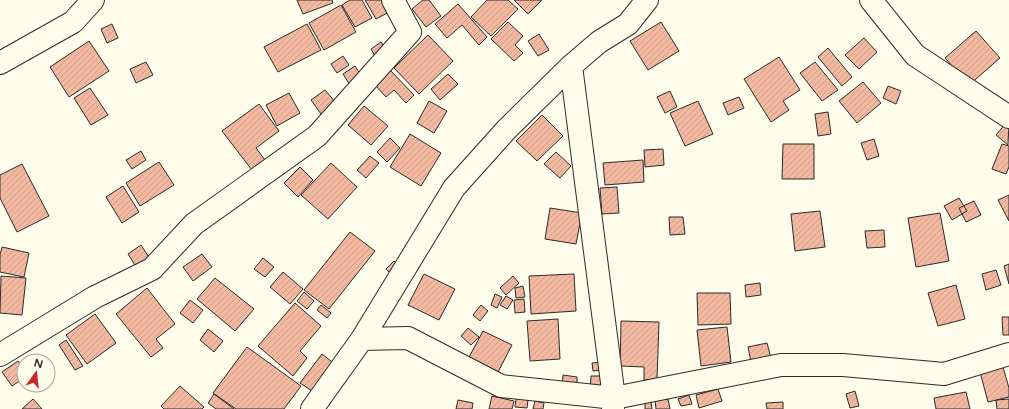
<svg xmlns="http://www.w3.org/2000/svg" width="1009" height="409" font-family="'Varela Round',sans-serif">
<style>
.building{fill:url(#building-hatch);stroke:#2b2b2b}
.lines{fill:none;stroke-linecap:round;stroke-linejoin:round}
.street-casing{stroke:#2b2b2b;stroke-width:24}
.secondary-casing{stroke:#2b2b2b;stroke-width:24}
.street{stroke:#fdfbea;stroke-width:22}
.secondary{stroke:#fdfbea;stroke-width:22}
</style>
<defs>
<pattern id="building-hatch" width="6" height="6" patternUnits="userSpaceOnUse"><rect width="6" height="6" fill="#f2b8a0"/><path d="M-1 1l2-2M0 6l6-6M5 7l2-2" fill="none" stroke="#d09e8a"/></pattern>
</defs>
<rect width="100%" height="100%" fill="#fdfbea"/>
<path class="building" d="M297,0H332L333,3L303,14Z
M350,0H362L372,18L355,27L342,5Z
M365,0H385L391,11L376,19Z
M423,0H429L441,16L426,27L412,9Z
M487,0H508L518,9L491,36L471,17Z
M514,0H542L528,14Z
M458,4L487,37L479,45L462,25L447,38L435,24Z
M341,5L356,32L324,50L309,23Z
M508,22L523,36L515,45L523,53L514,61L491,39Z
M661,22L679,51L648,70L630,41Z
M112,24L118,38L107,43L101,29Z
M307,24L321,50L278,72L264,47Z
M976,31L1000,58L969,85L945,58Z
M539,34L549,50L538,56L528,41Z
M428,35L453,61L419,94L394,68Z
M864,38L877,52L859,69L845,55Z
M89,41L109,71L69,97L50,67Z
M381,42L387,52L376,58L371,49Z
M828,48L852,77L842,86L818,57Z
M343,56L349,65L337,73L331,64Z
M779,57L800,90L783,101L789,110L771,122L744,79Z
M146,62L153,75L136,83L130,69Z
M815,62L838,90L822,101L800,73Z
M355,66L362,77L350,85L343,74Z
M390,70L414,95L406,103L394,90L386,97L375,85Z
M448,74L458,84L440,100L431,89Z
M863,82L881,103L857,123L839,101Z
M888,86L901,91L896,104L883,98Z
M90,88L108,115L91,125L74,98Z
M325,90L336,103L321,114L311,100Z
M670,91L677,107L665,113L657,97Z
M289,93L300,113L277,126L266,105Z
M739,97L744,108L728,115L723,103Z
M429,101L447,111L434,133L417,123Z
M698,101L713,134L685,146L670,113Z
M259,104L279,131L256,148L268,164L255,174L222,131Z
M364,106L388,126L371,145L348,125Z
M828,112L831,134L818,136L815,114Z
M542,115L563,136L537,161L516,141Z
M1007,122L1009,123L1008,145L996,135Z
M410,134L441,153L421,186L390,167Z
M390,138L400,148L387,162L377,152Z
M874,139L879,156L867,160L861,143Z
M783,144H814V179H782Z
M1002,144L1009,146V167L1006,174L992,169Z
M663,149L664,165L645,167L644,150Z
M141,151L146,160L132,169L126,160Z
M556,152L571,166L560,178L544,164Z
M370,156L379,163L366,178L357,170Z
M643,160L644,182L605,185L603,163Z
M159,162L174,185L140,206L126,183Z
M331,163L357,187L328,219L301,195Z
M22,164L49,216L17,232L0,198V175Z
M300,167L313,180L298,197L284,183Z
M123,186L139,212L122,223L106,197Z
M617,187L619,213L602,214L600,188Z
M1009,195V221L998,200Z
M959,198L967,211L952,220L944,206Z
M974,201L981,215L966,222L959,208Z
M550,208L582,213L576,244L545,239Z
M820,211L825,247L795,251L791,214Z
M940,213L949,261L916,267L908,218Z
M669,217H683L685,234L670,235Z
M884,230L885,247L867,248L865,231Z
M350,232L375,251L329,309L304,290Z
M141,245L152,262L138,270L128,254Z
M2,247L29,253L24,277L0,272V255Z
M202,254L212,267L193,281L183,267Z
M263,258L274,267L265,277L254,269Z
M394,261L399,266L391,274L386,269Z
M1009,264V284L1004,266Z
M996,270L1001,285L986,290L982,274Z
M283,272L303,289L290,304L270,287Z
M424,274L455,289L439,320L408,305Z
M574,274L576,311L531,314L529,276Z
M1,276L26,278L22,315L0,313Z
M513,276L519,283L506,295L500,288Z
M215,278L254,309L235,331L197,299Z
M760,283L761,295L746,297L745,285Z
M956,285L965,319L938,326L928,293Z
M523,286L525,297L516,298L515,288Z
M147,288L175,324L156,339L163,348L151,357L116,314Z
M304,292L314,301L307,309L297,301Z
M697,293H730L731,324L698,325Z
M495,294L502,297L497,308L491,305Z
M506,296L513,300L507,309L500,305Z
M524,299L525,312L515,313L514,300Z
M190,300L203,310L193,323L180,313Z
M295,303L321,326L300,351L307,358L293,376L258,346Z
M321,305L331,313L327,318L317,310Z
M481,305L488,311L480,321L473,315Z
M95,314L116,343L87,364L66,335Z
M1002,317H1009V335H1003Z
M558,319L560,359L530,361L527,321Z
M621,321L659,322L657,380H644V367L620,366Z
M727,327L731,362L701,366L697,330Z
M468,328L479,337L471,345L461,336Z
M208,329L223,341L214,352L200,340Z
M483,331L512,345L497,374L468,359Z
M66,340L83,366L75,370L59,345Z
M767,343L771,358L751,362L748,347Z
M247,347L301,386L284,409H236L213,393Z
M322,354L336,365L315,393L300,383Z
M18,361L24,370V378L12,386L2,372Z
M603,362L604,370L593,371L592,363Z
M1003,367L1009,388V397L988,402L980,372Z
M563,375L577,377V388H562Z
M591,376H604V390H590Z
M180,386L204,407L202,409H164L161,406Z
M718,389L722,401L699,408L696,395Z
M855,391L859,406L850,408L846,394Z
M966,392L970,409H936L934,398Z
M214,394L234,409H216L208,403Z
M689,395L692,404L681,406L678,399Z
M492,396L514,401L512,409H489Z
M516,398L528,400L527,408L515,407Z
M33,399L42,409H22Z
M668,399L670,409H656L655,400Z
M1009,399V409H997L996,400Z
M458,400L473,403L472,409H456Z
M535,401L544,403L543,409H533Z
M651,402L652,409H645V403Z
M783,402V409H767L766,403Z"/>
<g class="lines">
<defs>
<path id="street" d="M871,0L915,55L1009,117
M571,66L614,398L613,409
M362,339L408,338L501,386L614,398L781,365H843L944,374L1009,354
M0,355L95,297L152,269L194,224L317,136L410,32L393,0
M312,409L362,339L454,188L507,129L571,66L599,42L628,24L647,0"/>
<path id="secondary" d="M0,63L73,22L93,0"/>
</defs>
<use href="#street" class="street-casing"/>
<use href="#secondary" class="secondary-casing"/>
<use href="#street" class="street"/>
<use href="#secondary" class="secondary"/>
</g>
<g transform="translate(36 373) rotate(15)"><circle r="19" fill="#fdfbea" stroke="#a9a89e"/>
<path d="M0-3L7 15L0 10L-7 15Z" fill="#c62828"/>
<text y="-6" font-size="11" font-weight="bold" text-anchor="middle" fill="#2b2b2b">N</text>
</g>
</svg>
